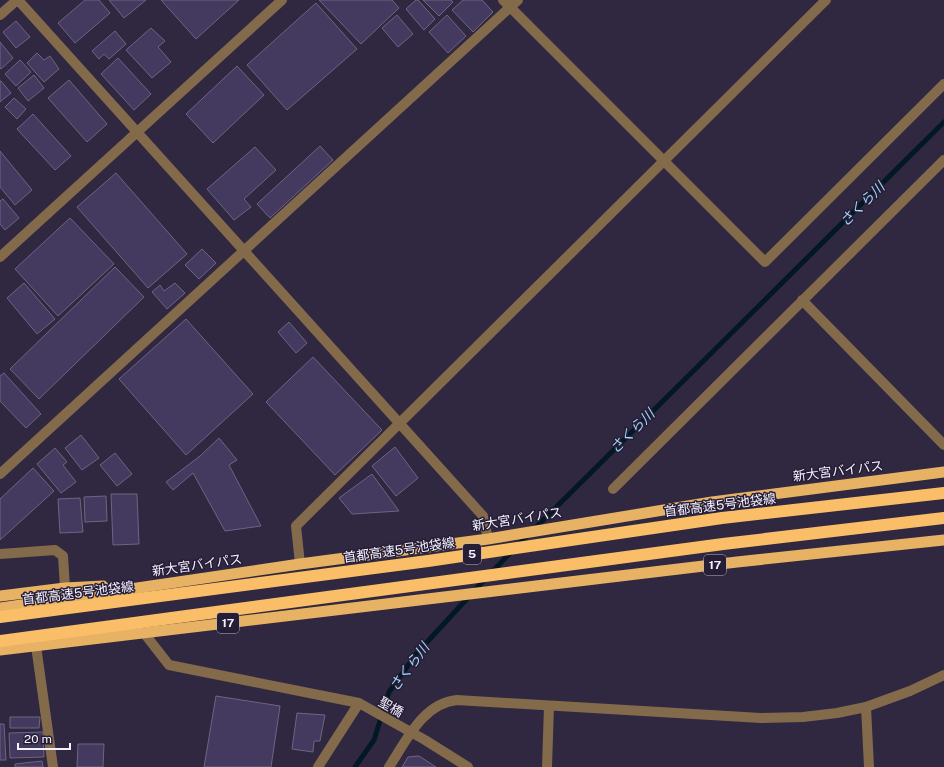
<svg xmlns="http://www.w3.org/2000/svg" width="944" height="767" font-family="'Public Sans','Noto Sans JP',sans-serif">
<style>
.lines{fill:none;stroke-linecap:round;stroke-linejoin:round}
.stream{stroke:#031825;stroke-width:5}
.building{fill:#44395e;stroke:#6d6682}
.minor{stroke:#826a4a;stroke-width:10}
.tertiary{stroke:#826a4a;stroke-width:10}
.trunk{stroke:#e8b264;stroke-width:11}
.motorway{stroke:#f9be67;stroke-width:12}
.labels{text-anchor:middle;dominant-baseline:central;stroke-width:3;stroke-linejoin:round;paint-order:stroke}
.shield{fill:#261e36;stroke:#b7b2c3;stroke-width:1}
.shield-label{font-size:12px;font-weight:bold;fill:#f5f2ff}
.street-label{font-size:13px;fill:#f5f2ff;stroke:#261e36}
.water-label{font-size:14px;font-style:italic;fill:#a1d8fc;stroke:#261e36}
</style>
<rect width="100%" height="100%" fill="#2f2840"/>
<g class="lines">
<path class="stream" d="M518,545L944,122
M492,572L512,551
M355,767L374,740L389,692L417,653L486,578"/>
</g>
<path class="building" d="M85,0H99L110,13L75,43L58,23Z
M109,0H146L124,18Z
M161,0H239L196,39Z
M319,0H392L399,8L361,44Z
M416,0H418L435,19L424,30L406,9Z
M423,0H451L453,2L439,16Z
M463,0H482L493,12L473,32L452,10Z
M316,3L357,49L287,110L247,65Z
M397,15L413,34L398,47L382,28Z
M447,15L466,36L448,53L429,32Z
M16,21L30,37L16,48L3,32Z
M151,28L165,41L158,47L171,62L152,78L126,50Z
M115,31L126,44L109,59L104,54L99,59L92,51Z
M0,42L13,58L1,69L0,68Z
M37,53L44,60L50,56L59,69L44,82L27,63Z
M118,58L151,94L134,110L101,74Z
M20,60L31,72L16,86L5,74Z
M237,66L264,95L213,143L186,114Z
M34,75L44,88L28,101L18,88Z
M69,80L107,124L87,142L48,98Z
M0,81H1L11,93L0,102Z
M14,98L26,109L17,119L5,107Z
M33,114L71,156L55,170L17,129Z
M320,146L333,160L270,218L257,204Z
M255,147L276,170L244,199L251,207L234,220L207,189Z
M0,151L32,190L15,205L0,187Z
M116,173L187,254L148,288L77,207Z
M3,199L19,218L5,230L0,224V201Z
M70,218L114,264L58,316L15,269Z
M202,249L216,263L199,279L185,265Z
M115,267L144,297L39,399L10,369Z
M24,283L55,319L37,334L7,298Z
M175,283L185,293L167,309L152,292L160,285L164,291Z
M186,319L253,394L186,455L119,379Z
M289,322L307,343L296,353L278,332Z
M313,357L382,430L335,475L266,402Z
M4,373L41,414L26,428L0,401V376Z
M81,435L99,458L82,470L65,448Z
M219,438L237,460L229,465L261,526L225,531L193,473L173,490L166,482L200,456Z
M395,447L418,478L396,496L372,466Z
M55,448L67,462L63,465L76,482L61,493L37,464Z
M115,453L132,474L117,486L100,465Z
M33,468L54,491L0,540V499Z
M372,474L399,511L352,514L339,498Z
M111,494H137L139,544L113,545Z
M106,496L107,521L85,522L84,497Z
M80,498L83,532L60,533L58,499Z
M216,696L280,706L271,767H204Z
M297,713L325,715L320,741H314L313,752L292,749Z
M10,717H40L39,728H10Z
M0,724H4L6,760H0Z
M43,732L44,757L10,758L9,733Z
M78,744H104L103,767H77Z
M419,756L436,767H402L408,757Z
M42,761L43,767H15V764Z"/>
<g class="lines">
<path class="minor" d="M18,0L483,516L488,539
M503,0L765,262L944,84
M802,300L944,445
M0,474L518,0
M613,489L944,160
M0,554L55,550L63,556L65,588
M300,564L296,526L826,0
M144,633L169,665L359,703L425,740L468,767
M36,646L53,767
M866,707L869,767
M318,767L359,703
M547,767L549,706"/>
<path class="tertiary" d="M0,15L17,0
M0,257L282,0
M389,767C406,741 423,703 457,700L761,718L803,717L837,713L866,707L910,691L944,675"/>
<path class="trunk" d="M0,596L65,588L103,586
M0,608L300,564L488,539L712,502L944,472
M0,650L737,562L944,540"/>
<path class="motorway" d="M0,617L428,561L722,518L944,493
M0,641L723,544L944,518"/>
</g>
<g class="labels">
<g class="shield">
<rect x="463" y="544" width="18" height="20" rx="3"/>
<rect x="704" y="555" width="22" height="20" rx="3"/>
<rect x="217" y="613" width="22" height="20" rx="3"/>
</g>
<g class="shield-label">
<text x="472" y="554">5</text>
<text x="715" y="565">17</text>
<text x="228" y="623">17</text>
</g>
<g class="street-label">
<text transform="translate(838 471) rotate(-7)">新大宮バイパス</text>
<text transform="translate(720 505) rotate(-7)">首都高速5号池袋線</text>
<text transform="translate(517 519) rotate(-9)">新大宮バイパス</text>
<text transform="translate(399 550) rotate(-8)">首都高速5号池袋線</text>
<text transform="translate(197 565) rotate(-8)">新大宮バイパス</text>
<text transform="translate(78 593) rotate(-7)">首都高速5号池袋線</text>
<text transform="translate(391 707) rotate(30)">聖橋</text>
</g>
<g class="water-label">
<text transform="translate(862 204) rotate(-45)">さくら川</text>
<text transform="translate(632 431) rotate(-45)">さくら川</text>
<text transform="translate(409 667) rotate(-53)">さくら川</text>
</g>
</g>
<path d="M18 743v6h52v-6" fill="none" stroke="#f5f2ff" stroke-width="2"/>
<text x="24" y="743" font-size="12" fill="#f5f2ff" stroke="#261e36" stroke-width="3" paint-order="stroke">20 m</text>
</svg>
